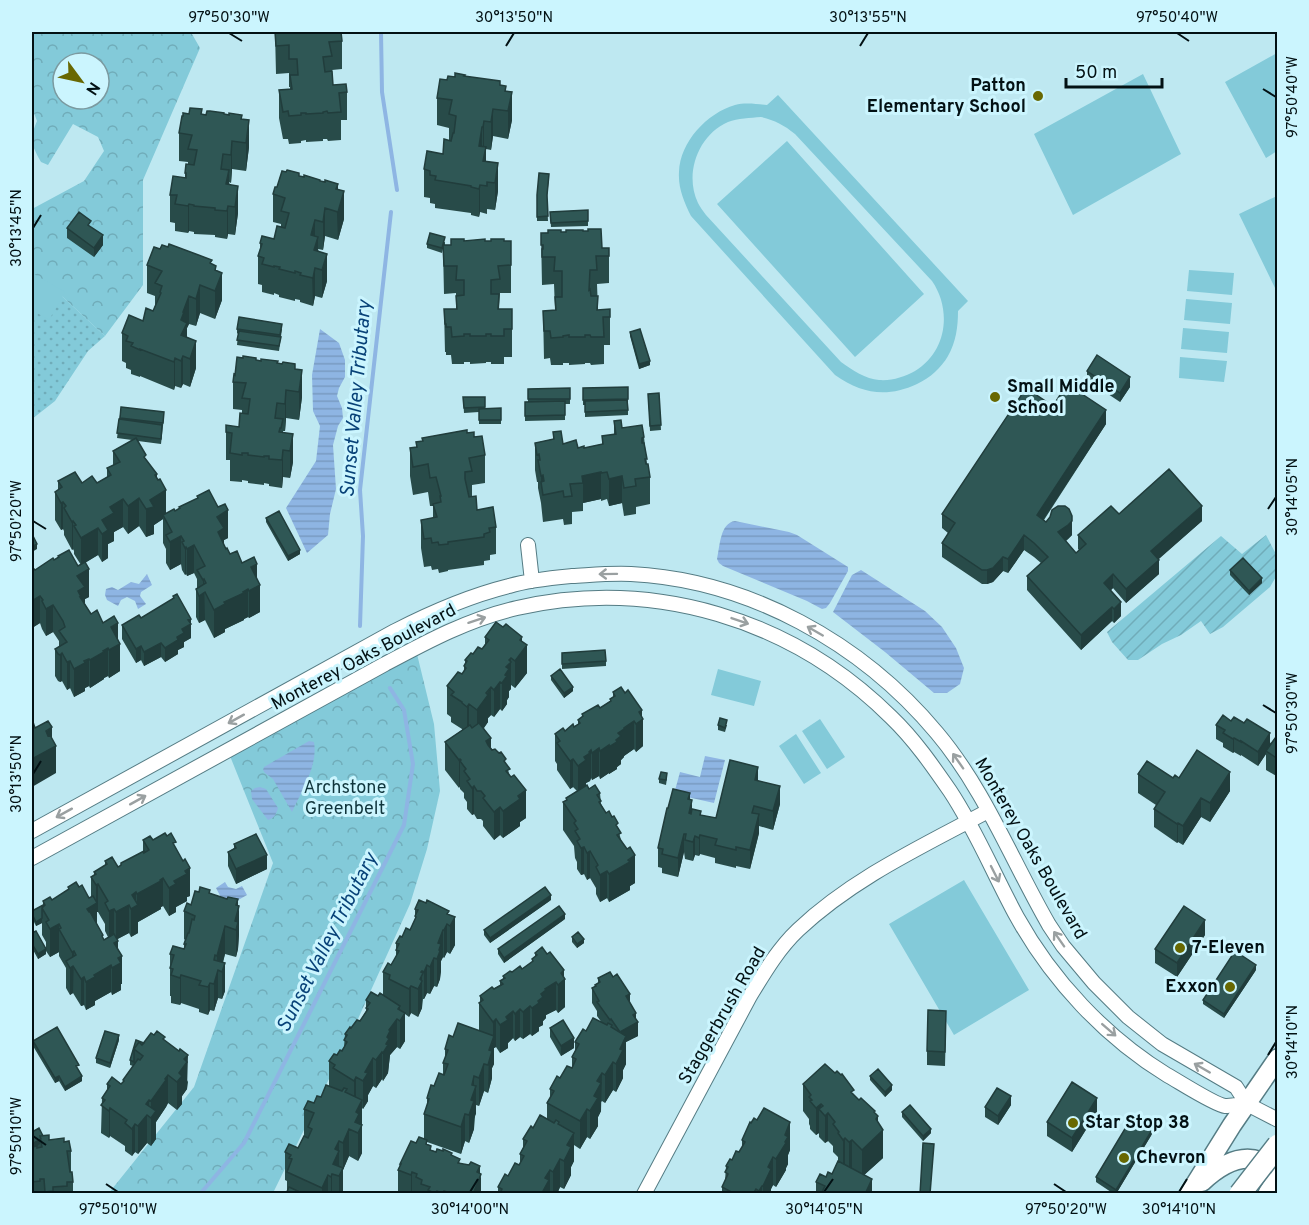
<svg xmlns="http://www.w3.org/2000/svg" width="1309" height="1225" font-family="Overpass,sans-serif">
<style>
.grass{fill:url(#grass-dots)}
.forest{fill:url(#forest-crowns);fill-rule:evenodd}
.garden{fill:url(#garden-furrows)}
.pitch{fill:#83cad9;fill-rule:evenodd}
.water{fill:url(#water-rules)}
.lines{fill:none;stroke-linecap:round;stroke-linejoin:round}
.stream{stroke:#8eb5e3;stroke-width:4}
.minor-casing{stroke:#557c84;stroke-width:16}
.major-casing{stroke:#557c84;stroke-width:21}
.highway-casing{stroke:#557c84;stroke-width:24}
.minor{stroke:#fff;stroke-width:14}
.major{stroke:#fff;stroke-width:18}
.highway{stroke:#fff;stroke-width:21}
.highway-bridge-casing{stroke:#557c84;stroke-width:24;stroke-linecap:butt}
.highway-bridge{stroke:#fff;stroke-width:21}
.wall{fill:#284b49;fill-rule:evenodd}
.shaded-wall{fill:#213d3c}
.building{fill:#2f5755;stroke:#213d3c;stroke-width:1.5}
.oneway{stroke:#9aa0a1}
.ticks{fill:none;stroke:#031114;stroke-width:2}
.poi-dot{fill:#686802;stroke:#cbf5fe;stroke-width:2}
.labels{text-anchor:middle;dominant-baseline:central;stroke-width:6;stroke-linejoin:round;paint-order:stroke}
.poi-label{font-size:18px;font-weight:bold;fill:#031114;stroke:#cbf5fe;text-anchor:start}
.street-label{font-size:18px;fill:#031114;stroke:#cbf5fe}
.park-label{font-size:18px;fill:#10353c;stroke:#cbf5fe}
.water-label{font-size:20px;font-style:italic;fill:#084278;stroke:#cbf5fe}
.neatline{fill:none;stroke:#031114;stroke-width:2}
.ticks-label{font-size:15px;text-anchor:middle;fill:#031114}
</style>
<defs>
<pattern id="grass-dots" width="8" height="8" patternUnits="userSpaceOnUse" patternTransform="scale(1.5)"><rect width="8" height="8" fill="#83cad9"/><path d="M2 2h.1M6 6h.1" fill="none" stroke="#70acb9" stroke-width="1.8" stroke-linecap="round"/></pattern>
<pattern id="forest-crowns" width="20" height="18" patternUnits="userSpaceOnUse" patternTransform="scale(1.5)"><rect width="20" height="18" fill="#83cad9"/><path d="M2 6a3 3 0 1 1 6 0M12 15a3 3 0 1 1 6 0" fill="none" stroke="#70acb9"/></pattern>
<pattern id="garden-furrows" width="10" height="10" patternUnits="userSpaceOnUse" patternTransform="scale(1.5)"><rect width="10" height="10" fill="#83cad9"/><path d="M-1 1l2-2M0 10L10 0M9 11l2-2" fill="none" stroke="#70acb9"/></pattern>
<pattern id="water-rules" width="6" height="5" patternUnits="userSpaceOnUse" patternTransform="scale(1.5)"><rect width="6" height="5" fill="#8eb5e3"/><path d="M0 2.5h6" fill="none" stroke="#799bc2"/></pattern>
</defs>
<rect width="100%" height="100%" fill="#bee8f1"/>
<path class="grass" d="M32,280L53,288L105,336L88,351L55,401L32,419Z"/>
<path class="forest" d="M32,32H187L192,34L200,48L143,180V285L105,336L53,288L32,280V209L84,181L104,151L98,137L73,124L48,165L41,162C31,144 29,140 37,121L32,108ZM63,63H99V99H63Z
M417,654L434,724L440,791L427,849L410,904L353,1030L273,1193L108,1194L194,1087L273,863L230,756Z"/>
<path class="garden" d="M1266,535L1277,556V575L1270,587L1223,627L1210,634L1201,621L1181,635L1162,644L1138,660H1128L1112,642L1107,632L1221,536L1242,554Z"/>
<path class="pitch" d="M1277,53V151L1266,158L1225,82Z
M1143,74L1181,154L1073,215L1034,134Z
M778,95L968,301L958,311C958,327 956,342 948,356C941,368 930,378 917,384C887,398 862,394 835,375L691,216C684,202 678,188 679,172C680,142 707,113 735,105C745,102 757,104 767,105ZM761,117C774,120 784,125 795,134L932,281C952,310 947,352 915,371C904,377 892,381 879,380C866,379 852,370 841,362L706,215C703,211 700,207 698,203C684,174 698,135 728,122C738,118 750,118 761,117Z
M787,141L924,294L855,357L717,204Z
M1277,196L1278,292H1277L1239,214Z
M1189,270L1234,273L1232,295L1187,291Z
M32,273L65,292L49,320L32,310Z
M1186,299L1232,303L1230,324L1184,320Z
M1183,328L1229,332L1227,353L1181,349Z
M1180,357L1227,361L1224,382L1179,378Z
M718,669L761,681L754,706L711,695Z
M820,719L845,757L827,769L802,731Z
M796,734L821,773L804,784L779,746Z
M964,880L1029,990L954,1035L889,924Z"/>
<path class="water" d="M320,329L339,343L345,360V377L339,388L337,396L342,408L343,418L338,426L333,445L336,489L330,514L328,535L307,553L286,508L316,461L320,426L313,411L312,375Z
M735,521L789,532L797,535L848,567V571L830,603L826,608L822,609L807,601L723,566L719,563L717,559C720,546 720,523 735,521Z
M861,570L925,611L942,627L956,648L964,668L960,684L947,693H934L885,652L833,612L852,575Z
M147,574L152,585L141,592L140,596L146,604L138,609L135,601L127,597L121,600L118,606L107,600L105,595L106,589L112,587L118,590L131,582L139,584Z
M309,741L314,742C318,766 302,790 292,812L273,779L265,773L263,770L264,767Z
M705,756L725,760L714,803L674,794L680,772L700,777Z
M260,787L266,789L278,808C276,815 274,818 268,820L252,799L251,791L255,788Z
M225,882L228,887L236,889L242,886L247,895L226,907L216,888Z"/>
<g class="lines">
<path class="stream" d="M381,32L382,92L397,190
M360,626L363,536L360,490L391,212
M200,1194L244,1143L404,825L413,764L404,710L390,688"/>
<defs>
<path id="minor" d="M528,545L532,581
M32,831L395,631C432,612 469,596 509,586C529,580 551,578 572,576C591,575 611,573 631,574C749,580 862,643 937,733C985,790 1012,861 1049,925L1063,946L1094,983L1128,1017L1162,1044L1236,1087L1247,1104L1278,1120
M32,858L385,664C428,641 469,619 517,608C653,577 792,619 891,717C914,739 932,765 950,791C976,830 994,875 1017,917C1052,980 1105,1037 1167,1075C1178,1081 1215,1105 1225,1106C1232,1106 1240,1104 1247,1104
M644,1194L750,996C764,973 778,949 798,930C853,878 923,846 988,811"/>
<path id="major" d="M1202,1182C1217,1168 1238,1153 1260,1161C1266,1164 1272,1168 1278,1171
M1189,1194L1232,1125L1278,1058"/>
<path id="highway" d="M1269,1194L1278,1180"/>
</defs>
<use href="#minor" class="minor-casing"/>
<use href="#major" class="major-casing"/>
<use href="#highway" class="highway-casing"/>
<use href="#minor" class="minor"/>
<use href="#major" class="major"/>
<use href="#highway" class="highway"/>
<defs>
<path id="highway-bridge" d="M1240,1194L1278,1145"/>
</defs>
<use href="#highway-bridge" class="highway-bridge-casing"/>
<use href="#highway-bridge" class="highway-bridge"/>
</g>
<path class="wall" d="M275,32L342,41V69L332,70L333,85L347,92V120H341V140L328,141L327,139H323V141L306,142V140L301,141V143L289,144L288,139H283L279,118V90L290,89V87H289V73L276,74Z
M465,76L500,85L506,91L512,120L508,139L493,136L491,150L486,149V161L498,191L495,210L487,209V214L480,212L479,217L471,215V213L435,208V204L430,203V198L424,197V169L443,154L449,140V128L437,125V98L447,80L455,77Z
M189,114H224L242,119L249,147L246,171L232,169L231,183L229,182L238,213L235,235L228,234L227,239L215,237V235L194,234V232L189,231L188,233L175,231V223L170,222V195L185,178V173L188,165V162L179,161V133Z
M299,176L320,181L338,189L344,219L338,240L325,236L323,250L318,249L327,281L322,298L315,296L313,306L300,302V300L295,299V301L279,297V295L274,293V295L262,292V285L258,284V256L260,249V243L274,239L281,227V224L273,222V194L277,187Z
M549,178L547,198L548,221H537V195Z
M588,210V226L551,227L550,212Z
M91,227L103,245L94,257L67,238V228Z
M583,231L602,248H609V283L597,284L598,310L610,317V345H604V364L591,365L590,363H585V364L569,365V363H563V365H551L550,358L544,359L543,311L555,310L554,284L542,285L541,233Z
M464,241H511V293H500L499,309H512V357H504V364H491V362H486V363L470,364V362H464V364H452L451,355H446V352H445L444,309H456V293L444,294L443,249L442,253L427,248V244L445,242V245H451Z
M160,249L212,264L216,271L222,300L215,319L200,313L196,326L189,324L187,328V337L196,368L190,387L183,384L181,388L175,386L174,390L140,376V377L131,374V370L126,368V363L122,361V333L143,321L153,311L155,306V296L147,293V265Z
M237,329H282L279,351L237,345L238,334L237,333Z
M630,332L650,365L639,369L630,336Z
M256,360L278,363L295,369L302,397L299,420L286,418L285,431H283V433L293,434V462L290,478L283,477L282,488L269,486V484L264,483V485L248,483V481L242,480V482L230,481V460H226V432L239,427L242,414V410L233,409V382L235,375Z
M1087,371L1130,387L1120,402L1087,380Z
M628,387V415L585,417V405H583V388Z
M570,388V404H565V420L525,421V402H528V389Z
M659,393L661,430L650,431L648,394Z
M463,397H485V409L501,408V424H479V412L464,413Z
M1053,406L1106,424L1044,520L1046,522L1072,530V535L1066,541L1076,553L1079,550L1078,549V535L1119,514L1202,521L1158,559L1159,574L1126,603L1113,588L1111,590L1121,616L1114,623L1112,621L1081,650L1027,590V576L1041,563L1034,557L1024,550L1008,573L1003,571L993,582L987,584H982L942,557V543L948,533L942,528V514Z
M121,407L164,417L161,444L138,441L146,460L157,478L166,513L175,511L179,509V507L197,499V496L228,538L224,540V545L226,549L230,554L242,563L257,579L260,612L249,618L248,617L244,619V620L225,629V632L214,638L205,620L199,623L196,617V589L197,588V579L194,573L187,576L186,574L185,575L182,570L181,564L170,570L166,563V549L163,543V519L154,525V534L146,537L139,526L128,534L123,527L114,532V541L108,544V558L102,562L98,555L85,563L89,597L85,599V604L91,614L103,623L118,640L120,671L109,678L108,676L104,678V679L90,688L89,686L85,688V691L74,697L70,688L67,690L62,681L60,682L58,681L55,676V649L59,647V641L53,632L46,636L42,629L40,623L32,628V570H35L58,558V556L78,566L81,565L74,554V551L73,549L72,550L64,535V531L63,529L61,530L55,520V492L58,490V481L82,483H97L107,477V468L113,465V451L132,440L117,438Z
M614,421L622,428L644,437L647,464L650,477V504L636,507V514L624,516L622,503L609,506L607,499L601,501V499L583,503V511L572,512V524L564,525L563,519L543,522L541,503L538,488V482H537L535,470V443L553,439V432L563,444L578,448H584L602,444V436L614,435Z
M467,433L474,437L485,455V483L472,485V497L477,510L496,527V554L490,555V560L484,561V565L448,570V571L439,573L438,569L432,570L431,566L424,567L421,548V520L433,518V506H430L428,492L413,495L410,476V448L416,447V442L422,441V438Z
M266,518L300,554L288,561L266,522Z
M1230,570L1262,583L1249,595L1230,575Z
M173,596L191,633V638L184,642V647L178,650V654L165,662L161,657L144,666L141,660L136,663L122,639V625L141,618L173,599Z
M485,637L522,642L527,673L515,688L511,685V689L509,691V697L507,700V704L502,711L500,709L494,717L491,715L488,718V722L484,728L491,748L506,764L510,776L526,818L520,822V826L503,838L500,835L494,840L483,826V821L481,819H477L474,814L472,815L467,809V802L464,798V793L460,789V786L459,788L445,770V742L462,730V729L451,722V717L447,714V686L464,672V666L465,663V660L482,649L485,644Z
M562,653L606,661V666L562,669Z
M551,676L573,691L564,698L551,680Z
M613,692L642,716L643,746L636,752L634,749L624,756V757L621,760V764L617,767V769L609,774V773L600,779L599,776L592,780L591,778L590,781L586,783V786L589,789L600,793L601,804L606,813L618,828L621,840L635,883L630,886V890L609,902L607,898L600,902L596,894V888L590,878L587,880L584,874L581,875L577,869V862L575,858L574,846L563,830V802L566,800V798L577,791L573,787L570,789L557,770V764L555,761V734L565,731L578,724V720L582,717V714L600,708L610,701V699L613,697Z
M1231,721L1271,743L1277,735L1278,729V777L1266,770V754L1258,766L1241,755V756L1234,752L1233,753L1223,747V743L1216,739V725Z
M718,725H727L725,732L718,730Z
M1138,774L1173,778H1179L1230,791L1210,822L1201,817L1183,845L1178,842L1177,843L1154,827V809L1156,805L1138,793Z
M667,778L666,785L659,783V779Z
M758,781L780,804L773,830L759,826V833L750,869L736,866V868L715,863V858L700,854L699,856L695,855L693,861L685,859L684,852L678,877L662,873V868L658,867V848L668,808L690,800L692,810L701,815L716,818Z
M143,840H153L176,848L190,896L187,897V901L176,907V912L169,916L163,906L161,907V909L138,922V933L131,937L129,933L117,939L122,984H121V990L112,995L111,992L95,1001V1005L86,1010L84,1005L81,1006L73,993L70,995L66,988V968L59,956V952L50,957L46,951V954L38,959L32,948V933L46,948V942L42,935V923L36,926L32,918V911L43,905V901L52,900L68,890V887H79L89,898L91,897V877L94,875V872L105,866V861L118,867L143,851ZM97,912H98L105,924V931L108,937L104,940L97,924Z
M234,844L267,869L236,884L228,866V852L234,848Z
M210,893L238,906L239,934L238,949L236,957L225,954L223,963L225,991L222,999L218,998L214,1011L210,1010L208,1015L199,1012V1009L181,1003L180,1005L171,1003V996H170V954L184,949V944L185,940L184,939V911L191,905Z
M551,900L490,943L484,935V930Z
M415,909L449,915L455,945L450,954L447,952L444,958L443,957L441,961L440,979L437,987L434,986L430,994L427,993L424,999H423L422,1008L418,1017L411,1013L409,1017L405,1014V1041L400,1049L397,1047L390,1055L388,1073L383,1081L382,1079L376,1088L373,1086L368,1095V1101L363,1109L362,1108V1153L358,1161L349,1156L343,1170V1194H286L287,1191V1181L285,1180V1152L298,1148L304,1136V1109L314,1103L321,1097L329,1086V1061L337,1055L344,1047L345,1034L360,1021L366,1011V1000L378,996H383V972L391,965L396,957V943L410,930L415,920Z
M565,919L504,963L498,954V949Z
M1205,935L1177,977L1155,963V949Z
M572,937L584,943L577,948L572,942Z
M535,953L564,978L565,1007L558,1013L556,1010L546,1015V1018L543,1021V1025L539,1027V1031L532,1036L530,1034L523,1039L520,1037L515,1041L513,1038L508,1043V1048L500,1053L496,1047L494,1048V1064L492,1068V1078L488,1093L484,1091L479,1106L476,1105L474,1129L469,1143L465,1141L461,1154L427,1142V1144L431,1150L452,1156L460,1163L480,1173L481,1194H398V1170L400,1164L416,1143L424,1139V1114L427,1107V1098L443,1075V1063L445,1058V1049L453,1037L479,1031V1003L480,1002V996L500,985V981L503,979V976L522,969L532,962V959L535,957Z
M1256,970L1224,1018L1203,1004V1000Z
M598,978L630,1004L636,1018L638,1036L626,1042V1064L623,1070V1078L616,1092L613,1090L605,1103L602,1101L601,1102V1111L598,1117V1126L590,1139L587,1137L580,1149L574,1145V1161L571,1167V1175L564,1189L560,1187L557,1194H498V1187L520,1165V1154L523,1148V1139L533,1128L547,1119V1103L550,1098V1089L572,1067V1057L575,1051V1042L586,1031L602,1023L597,1016V1011L592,1003V988L595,987V985L598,983Z
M946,1025L945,1066L927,1065V1051Z
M550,1028L574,1048L561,1056L550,1037Z
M119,1040L110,1068L96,1063V1058Z
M136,1040L144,1043L165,1041L188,1082L187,1089L182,1096V1104L177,1110L168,1103L166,1107L156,1122V1139L151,1146L147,1143L138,1154L135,1152L132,1156L125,1151V1146L110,1136L109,1138L101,1133L102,1098L107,1091V1084H121L123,1082V1080L133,1066L130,1065V1060Z
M33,1041L79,1070L82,1081L65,1091L59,1081L55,1083L33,1046Z
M870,1076L892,1090L885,1097L870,1080Z
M803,1084L854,1095L878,1123L883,1158L864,1175L872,1194H816V1182L832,1174L838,1161V1157L833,1152V1146L828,1141L825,1143L819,1137V1133L816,1135L810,1129V1126L809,1124V1119L803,1111Z
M1011,1105L998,1125L985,1117V1107Z
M902,1112L931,1133L923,1141L902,1117Z
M1097,1112L1072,1152L1047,1136V1122Z
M32,1132L43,1136L49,1140L64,1142L71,1151V1172L73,1182V1194H32Z
M1152,1134L1116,1194H1114L1096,1182V1177Z
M742,1140L790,1150L788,1155V1164L786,1168V1170L776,1187L773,1185L771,1189V1194H722V1187L725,1181L726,1166L739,1152L742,1148Z"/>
<path class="shaded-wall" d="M512,92V120L508,139V111Z
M493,109V136L491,150V122Z
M249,120V147L246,171V143Z
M484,121V149L483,155V127Z
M482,127V155L479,146Z
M232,141V169L231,183V155Z
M486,147V175L483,161Z
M498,163V191L495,210V183Z
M229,170V198L226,184Z
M338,184V211L344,191V219L338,240L336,189Z
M480,185V212L479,217V189Z
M238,186V213L235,235V207Z
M189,204V231L188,233V206Z
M228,206V234L227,239V211Z
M325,208V236L323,250V222Z
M315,220V247L318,237V265L315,268V296L313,306L311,235Z
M103,235V245L94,257V248Z
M327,254V281L322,298V270Z
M216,266V287L222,273V300L215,319V270Z
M200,285V313L196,326V299Z
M189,296V324L187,328V350L183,356V384L181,388V320L183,312Z
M196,341V368L190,387V359Z
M175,358V386L174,390V362Z
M650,361V365L639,369V364Z
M302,370V397L299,420V392Z
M1130,377V387L1120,402V393Z
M286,390V418L285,431V404Z
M1106,410V424L1037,529V515Z
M293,434V462L290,478V451Z
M283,450V477L282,488V460Z
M601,472V499L583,503V483L582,476Z
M157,474V495L166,490V517L163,515V519L154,525V534L146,537V509L150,500L155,475Z
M543,475V489L541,482V503V476Z
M622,476V503L609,506V479Z
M139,498V526L128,534V506Z
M123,499V527L114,532V541L108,544V558L102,562V520L110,507Z
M63,502V529L61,530V503Z
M1202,506V521L1151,566V551Z
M228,510V538L224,540V556L218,559L217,517Z
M1072,516V535L1068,539L1058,546V532Z
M73,521V549L72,550V522Z
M98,528V555L81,565V538Z
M1024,535V550L1008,573V559Z
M181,536V564L170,570V542Z
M37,544V549L32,552V547Z
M194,545V573L187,576V549Z
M186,547V574L185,575V548Z
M300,550V554L288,561V556Z
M1003,557V571L993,582L987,584V570Z
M1159,560V574L1126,603V589Z
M257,564V586L260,585V612L249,618V591L251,567Z
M89,569V597L85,599V615L80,617L77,576Z
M1113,574V588L1104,597V583Z
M1262,578V583L1249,595V591Z
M204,579L205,620L199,623V596L203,593V580Z
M248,589V617L244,619V620L225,629V632L214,638V610L224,602Z
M40,596V623L32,628V601Z
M1121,602V616L1114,623V609Z
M53,605V632L46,636V609Z
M1112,607V621L1081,650V635Z
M191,619V638L184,642V647L178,650V654L165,662V648L182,629L188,620Z
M118,623V645L120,644V671L109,678V650L111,627Z
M522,637V651L527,645V673L515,688V661L520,640Z
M161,643V657L144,666V652Z
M141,646V660L136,663V649Z
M108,648V676L104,678V679L90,688V660Z
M62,653V681L60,682V655Z
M511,658V689L509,691V697L507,700V704L502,711V683L506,667Z
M89,659V686L85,688V691L74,697V669Z
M70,661V688L67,690V662Z
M500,682V709L494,717V690Z
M491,687V715L488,718V722L477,737V710Z
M573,687V691L564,698V693Z
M469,704V732L467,735V707Z
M642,710V720L643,719V746L636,752V724L639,712Z
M634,721V749L624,756V757L621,760V764L617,767V769L609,774V747L616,740L618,733Z
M52,727V748L56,746V773L32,787V789V759L46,731Z
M1270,733V747L1268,746V750L1266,751V754L1258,766V752Z
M491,738V765L486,741Z
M1234,738V752L1233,753V739Z
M609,745V773L600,779V751Z
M599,748V776L592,780V753Z
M591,750V778L590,781L586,783V787L578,793V766L584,757Z
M460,759V786L459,788V760Z
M573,759V787L570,789V761Z
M758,767V786L755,780Z
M1230,772V791L1210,822V803Z
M474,786V814L472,815V788Z
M780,786V804L773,830V811Z
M526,790V818L520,822V826L503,838V811L518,796Z
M690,793V810L692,800V819L689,832L688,799Z
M1201,798V817L1183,845V826Z
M500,807V835L494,840V812Z
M759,814V833L750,869V850Z
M1178,823V842L1177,843V824Z
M684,834V852L678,877V858Z
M700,835V854L699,856V838Z
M695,836V855L693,861V842Z
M584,847V874L581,875V848Z
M590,851V878L587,880V853Z
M267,855V869L236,884V869Z
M635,855V883L630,886V890L609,902V874Z
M190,868V896L187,897V901L176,907V912L169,916V888L174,881L185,871Z
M607,871V898L600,902V875Z
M163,878V906L161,907V909L138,922V933L131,937V909L132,895L136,892V906L137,905V894Z
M98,884V912H97V931L87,909L96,904V885Z
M551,895V900L490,943V938Z
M238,899V911L239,906V934L238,949L236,957V930L235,929L236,905Z
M129,905V933L116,940V912Z
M114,909V936L109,939V911Z
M565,914V919L504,963V958Z
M455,917V945L450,954V926Z
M42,918V923L36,926V922Z
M1205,920V935L1177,977V963Z
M59,924V952L50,957V929Z
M447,924V952L444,958V930Z
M225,926V954L220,971L218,970V998L214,1011V960L215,955V979L217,973V956Z
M443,930V957L441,961V972L440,979L437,987V959L438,943Z
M584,939V943L577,948V944Z
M118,941V964V958L122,956V984H121V990L112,995V968L114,943Z
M46,949V954L38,959V954Z
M74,951L73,993L70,995V968L72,966V952Z
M434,958V986L430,994V967Z
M225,963V991L222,999V972Z
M111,965V992L95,1001V1005L86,1010V982L94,975Z
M427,965V993L424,999V972Z
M1256,965V970L1224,1018V1014Z
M564,970V980L565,979V1007L558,1013V985L561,973Z
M422,971V1008L418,1017V989Z
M181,975V1003L180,1005V978Z
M84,977V1005L81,1006V979Z
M556,982V1010L546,1015V1018L543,1021V1025L539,1027V1031L532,1036V1008L545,989Z
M210,983V1010L208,1015V987Z
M411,986V1013L409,1017V989Z
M630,994V1008L626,996Z
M400,1006V1021L405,1013V1041L400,1049V1021L398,1009Z
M530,1006V1034L523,1039V1012Z
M520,1009V1037L515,1041V1014Z
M513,1011V1038L508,1043V1048L500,1053V1025L506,1017Z
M636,1013V1023L638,1022V1036L626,1042V1064L623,1070V1078L616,1092V1064L620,1032L633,1015Z
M397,1019V1047L390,1055L388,1073L383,1081V1053L387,1037L389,1030Z
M496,1019V1047L494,1048V1064L492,1068V1078L488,1093L489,1050L493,1041V1022Z
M119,1035V1040L110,1068V1063Z
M574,1038V1048L561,1056V1046Z
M382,1052V1079L376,1088V1060Z
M188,1055L187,1089L182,1096V1104L177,1110V1082L179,1073L184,1059Z
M373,1058V1086L368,1095V1101L363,1109V1081L365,1072Z
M613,1062V1090L605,1103V1075Z
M484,1064V1091L479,1106V1078Z
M602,1073L601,1111L598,1117V1126L590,1139V1111L597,1081Z
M168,1075V1103L166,1107L156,1122V1139L151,1146V1101Z
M59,1076V1081L55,1083V1078Z
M82,1076V1081L65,1091V1087Z
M474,1076V1090L476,1086V1114L474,1118V1129L469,1143V1115L472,1085Z
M356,1077V1105L354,1108V1081Z
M892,1085V1090L885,1097V1092Z
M1011,1096V1105L998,1125V1116Z
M1097,1098V1112L1072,1152V1138Z
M149,1100V1117L147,1115V1143L138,1154V1126L146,1104Z
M362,1100V1153L358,1161V1133L355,1132L356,1112Z
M821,1104V1112L819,1109V1133L816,1135V1108Z
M110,1108V1136L109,1138V1111Z
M587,1109V1137L580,1149V1121Z
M875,1111V1137L876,1119L878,1116V1134L883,1130V1158L862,1177V1150Z
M828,1113V1141L825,1143V1116Z
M465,1114V1141L461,1154V1127Z
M790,1122V1150L788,1155V1164L786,1168V1170L776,1187V1159Z
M135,1124V1152L132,1156V1129Z
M349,1129V1156L343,1170V1143Z
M931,1129V1133L923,1141V1136Z
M1152,1130V1134L1116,1194V1190Z
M574,1133V1161L571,1167V1175L564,1189V1161L567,1145Z
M845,1138V1166L843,1167V1140Z
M40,1139V1144L32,1149V1144Z
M852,1140V1168L849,1170V1142Z
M339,1141V1176L343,1168V1194H339V1176L333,1164L335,1149Z
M773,1157V1185L771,1189V1194H763V1186L768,1167Z
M560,1159V1187L557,1194H553V1172Z
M480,1166V1178L481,1174V1194H473L477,1172Z
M550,1170V1194H542L545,1178Z
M412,1172V1194H411V1175Z
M332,1174V1194H331V1177Z
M328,1175V1194H322V1188Z
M872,1179V1194H866V1192Z
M762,1186V1194H759V1191Z"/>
<path class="building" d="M275,32H341L342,41L329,42L332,56L323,57L325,72L332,71L333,85L346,84L347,92L339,93L341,112L328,113L327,111L323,112V113L306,114V113H301V115L289,116L288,111L283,112L279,90L292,89L290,75H298L297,59H289V45L276,46Z
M455,73L465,75L464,76L500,81V85L506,86L505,91L512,92L508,111L493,109L491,122L484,121L483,127H482L479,146L486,147L483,161L498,163L495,183L487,182V186L480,185L479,189L471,187V186L435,180L436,176L430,175V171L424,169L427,151L443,154L444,139L451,141L453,133H454L456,116L449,114L452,100L437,98L440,79L447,80L448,76L455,77Z
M190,108L202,109L201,114L206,115L207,111H210L224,113V114L229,115V113L242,115L241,119L249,120L246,143L232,141L231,155L223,154L221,169L229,170L226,184L238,186L235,207L228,206L227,211L215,210V208L194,206V205L189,204L188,206L175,204L177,195H170L173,176L186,178V173H185L186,164L194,165L197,150L188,149L192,135L179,133L182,116H183V113L189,114Z
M287,170L299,173V176L304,177V175L320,180V181L325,182V180L338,184L336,189L344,191L338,212L325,208L323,222L315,220L311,235L318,237L314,250L327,254L322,270L315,268L313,278L300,275L301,273L295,271V273L279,269L280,267L274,266V267L262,264L264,258L258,256L262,244L260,243L262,236L274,239L277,226L285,228L289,213L281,211L285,198L273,194L275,187H277L282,171L286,172Z
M539,173L549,174L547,195L548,216L537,217V195Z
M588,210V221L551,223L550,212Z
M79,212L91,221L88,225L103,235L94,248L67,228Z
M588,229H601L602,248H609V256H596L597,270H590L589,290L590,289L591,296H598L597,310L610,309V317H603L604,337H591L590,335H585V337H569V335L563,336V337L551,338L550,331H544L543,311L556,310L555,297H562V271H554L555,257H542V249H543V245H541V233H548V230H561V232H566V230H583V231H588Z
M430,233L445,237L442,248L427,244Z
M451,239H464V241L485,239V241H491V239H504V241H511V265L498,266L500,279L491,280V294H499L498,309H512V329H504V336H491V334H486V336H470V334H464V336L452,337L451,327H446V324H445L444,309H457L456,296L464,295V280H456L457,266H444L443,245H451Z
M169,244L212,260L210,263L216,266L215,270L222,273L215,291L200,285L196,299L189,296L183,312H184L181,320L187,323L181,335L196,341L190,359L183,356L181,361L175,358L174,362L140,349V350L131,346L133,343L126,341L128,336L122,333L129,315L143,321L146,308L153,311L161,293L160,292L162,286L155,283L162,271L147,265L154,247L160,249L162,245L168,247Z
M239,317L282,324L280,335L237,329Z
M640,329L650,361L639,364L630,332Z
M239,331L281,337L279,346L237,340Z
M1097,355L1130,377L1120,393L1087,371Z
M243,356L256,358V360L261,361V359L278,361L277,363L282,364L283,362L295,364V369L302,370L299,392L286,390L285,404L277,403L275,418L283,419L281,428H280L279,432L293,434L290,451L283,450L282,460L269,459V456H264V457L248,455V453H242V455L230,453L232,433L226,432V425L239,427L240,413L248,414L250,399L242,398L246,383L233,382L234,374L235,375L237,357L243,358Z
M1067,384L1106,410L1037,515L1046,522L1050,517L1052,510L1058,506H1065L1069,509L1072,516V521L1068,525L1058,532L1076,553L1086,544L1078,535L1111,506L1119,514L1169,469L1202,506L1151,551L1159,560L1126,589L1113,574L1104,583L1121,602L1114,609L1112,607L1081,635L1027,576L1048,557L1034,543L1024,535L1008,559L1003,557L993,568L987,570H982L942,543L955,523L942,514L1026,388L1053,406Z
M628,387V399L583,400V388Z
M570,388V399H528V389Z
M659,393L661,425L650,426L648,394Z
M463,397H485V407L464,408Z
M627,400L628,410L585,412V401Z
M565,401V415L525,416V402Z
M121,407L164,412L163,423L120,418Z
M501,408V420H479V409Z
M119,419L162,425L161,439L117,433Z
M621,420L622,428L642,425L644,437L642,438V443H644L647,459H645L646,464H648L650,477L635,479L636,486L624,488L622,476L609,479L607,472L601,473V472L582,476L583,483L570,484L572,496L564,497L563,491L543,495L541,482L544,481L543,475L541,476L538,460H540L539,454L537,455L535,443L554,439L553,432L561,431L563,444L576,440L578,448L584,446V448L603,444L602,436L616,434L614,421Z
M467,430V433L474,432V437L482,436L485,455L469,458L472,471L465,472V479L469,497L476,496L477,510L493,507L496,527L489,528L490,532L484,534V537L448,542V544L439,545L438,542L432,543L431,538L424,539L421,520L437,517L433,504L441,502L440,496H441L436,477L430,478L428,464L413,467L410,448L417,447L416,442L423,441L422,438Z
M136,438L146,455L144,457L157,474L155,475L158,480L160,479L166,490L150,500L154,507L146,509L139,498L128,506L123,499L110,507L114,513L102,520L108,530L102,534L98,528L81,538L74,526L76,525L73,521L72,522L64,508L66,506L63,502L61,503L55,492L62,487L58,481L75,472L82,483L92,476L97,483L111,475L107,468L120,462L113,451Z
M209,490L218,507L225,504L228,510L217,517L224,528L218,532L226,549L227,548L230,554L237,551L242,563L254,557L257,564L251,567L260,585L249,591L248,589L243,592L244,593L224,602L225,604L214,610L205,592L199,596L196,589L206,583L204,579L203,580L197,570L205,566L194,545L187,549L186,547L185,548L182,542L184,541L181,536L170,542L166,535L172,532L163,515L174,509L175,511L180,508L179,507L198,498L197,496Z
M279,511L300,550L288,556L266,518Z
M32,534L37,544L32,547Z
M69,550L78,566L85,562L89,569L77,576L85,587L78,591L81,597H80L91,614L97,610L103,623L114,616L118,623L111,627L120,644L109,650L108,648L103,651L104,652L90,660L89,659L84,661L85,663L74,669L70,661L67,662L62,653L60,655L58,654L55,649L67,642L59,631L65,627L63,621L53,605L46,609L42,601L43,600L40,596L32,601V570L34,569L35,570L53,558L54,560L59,557L58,556Z
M1243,558L1262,578L1249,591L1230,570Z
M177,594L191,619L188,620L191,624L182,629L184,633L177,637L178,640L165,648L161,643L144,652L141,646L136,649L122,625L139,615L141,618L174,598L173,596Z
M496,622L503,627L506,624L522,637L520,640L527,645L515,661L511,658L509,660L511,662L506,667L509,669L505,675L507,676L502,683L500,682L494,690L491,687L486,693L488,695L477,710L469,704L467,707L462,703V702L451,695L454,692L447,686L458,672L462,674L466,668L464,666L467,661L465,660L471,653L473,654L478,647L482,649L489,640L485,637Z
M605,650L606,661L562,664V653Z
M560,669L573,687L564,693L551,676Z
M621,687L625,693L628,690L642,710L639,712L643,719L636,724L634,721L624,728V729L618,733L621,736L616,740L617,742L609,747V745L600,751L599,748L592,753L591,750L589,752L590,753L584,757L586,760L578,766L573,759L570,761L557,743L560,741L555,734L563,728L565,731L573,724L574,727L580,723L578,720L583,716L582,714L598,705L600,708L611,701L610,699L615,696L613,692Z
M1223,715L1231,721L1234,717L1244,723L1247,719L1270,733L1258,752L1241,741V742L1234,738L1233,739L1223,733L1225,730L1216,725Z
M720,718L727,720L725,728L718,725Z
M32,719L35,728L48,721L52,727L46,731L48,736L50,735L56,746L32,759Z
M479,723L491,738L486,741L488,745L492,750L495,749L499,753L501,752L506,759L504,761L510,769L506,771L511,777L514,775L526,790L518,796L520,799L503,811L500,807L494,812L483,798L485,796L481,791H477L474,786L472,788L467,781L470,779L464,771L466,769L460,761L461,760L460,759L459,760L445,742L470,725L472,728Z
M1278,734V759L1266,751Z
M1197,750L1230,772L1210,803L1201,798L1183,826L1178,823L1177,824L1154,809L1165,792L1138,774L1147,761L1173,778L1175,775L1179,778Z
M730,760L758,767L755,780L780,786L773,811L754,806L752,813L759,814L750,850L736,847V850L715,845L717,839L700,835L699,838L695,836L693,842L685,840L686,834H684L678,858L662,854L663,849L658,848L667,808H668L673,789L690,793L688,799L692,800L689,813L691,814L692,809L701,811L700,815L716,818Z
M661,772L667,773L666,780L659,779Z
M587,785L589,789L595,785L600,793L597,795L601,801L599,802L606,813L609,811L612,817L614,816L618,823L616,825L621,833L617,835L627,849L630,847L635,855L628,860L630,862L609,874L607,871L600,875L596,867L598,865L590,851L587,853L584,847L581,848L577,841L580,839L575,831L578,829L574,823L576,821L563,802L567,800L566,798Z
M165,833L167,836L171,833L176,842L173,843L183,861L185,859L190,868L185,871L187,874L174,881L176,884L169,888L163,878L160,880L161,881L137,894L136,892L132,895L138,905L131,909L129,905L116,912L114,909L109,911L105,903L108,901L98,884L96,885L91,877L96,874L94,872L107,864L105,861L112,857L118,867L121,865V863L144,851V853L149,850L143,840L150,836L153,840Z
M256,834L267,855L236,869L228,852L236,848L234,844Z
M76,882L79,887L82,885L89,898L93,896L97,903L87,909L89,912H90L103,935L102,936L104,940L114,934L118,941L114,943L122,956L118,958L121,963L112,968L111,965L94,975L95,977L86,982L84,977L81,979L73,966L70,968L66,961L76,955L74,951L72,952L59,929L61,928L59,924L50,929L46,922L49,920L42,908L45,905L43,901L50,897L52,900L69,889L68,887Z
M200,887L210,890L209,893L227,899L228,897L238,899L236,905L239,906L235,921L238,922L236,930L225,926L217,956L215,955L214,960L225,963L222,972L218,970L214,984L210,983L208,987L199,985L201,981L181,975L180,978L171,975L173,969L170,968L174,955L170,954L173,946L184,949L186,944H184L188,933H189L192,919L194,920L195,916L184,911L187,903L191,905L195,891L199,892Z
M545,887L551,895L490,938L484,930Z
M419,900L426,903L427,900L449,911L447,914L455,917L450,926L447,924L444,930H443L438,943L441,944L439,950L440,951L437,959L434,958L430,967L427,965L424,972L422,971L421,972L423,973L420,979L422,981L418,989L411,986L409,989L389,979L390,975L383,972L388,963L391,965L399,951L396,950L399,944L396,943L400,936L402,937L406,928L410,930L416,917L415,916L418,910L415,909Z
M43,905L42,908V918L36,922L32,914V911Z
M559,906L565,914L504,958L498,949Z
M1184,906L1205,920L1177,963L1155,949Z
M36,931L46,949L38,954L32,944V933Z
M578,932L584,939L577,944L572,937Z
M542,947L547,954L550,952L564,970L561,973L565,979L558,985L556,982L545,989L546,990L541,994L543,997L538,1001L539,1003L532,1008L530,1006L523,1012L520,1009L515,1014L513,1011L506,1017L508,1020L500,1025L496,1019L493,1022L479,1003L483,1000L480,996L492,987L494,989L503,984L500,981L505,978L503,976L510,971L512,972L520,966L522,969L533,961L532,959L537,955L535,953Z
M1235,951L1256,965L1224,1014L1203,1000Z
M610,972L613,977L617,974L630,994L626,996L636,1013L633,1015L638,1022L620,1032L611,1019L610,1020L597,1002L599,1001L592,988L596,986L595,985L600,982L598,978Z
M371,992L378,996L380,993L400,1006L398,1009L405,1013L400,1021L397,1019L389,1030L390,1031L387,1037L389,1039L386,1044L388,1045L383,1053L382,1052L376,1060L373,1058L365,1072L368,1073L363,1081L356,1077L354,1081L333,1068L335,1065L329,1061L334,1054L337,1055L340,1050L342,1051L347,1042L344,1040L347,1035L345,1034L350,1027L351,1028L357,1020L360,1021L368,1009L366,1008L370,1003L366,1000Z
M928,1010L946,1011L945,1052L927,1051Z
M593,1018L607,1025L608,1023L612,1025L611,1027L626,1036L620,1049L623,1050L616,1064L613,1062L605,1075L602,1073L597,1081L601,1083L594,1096L598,1098L590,1111L587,1109L580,1121L547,1103L554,1091L550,1089L557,1076L560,1078L567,1066L572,1068L576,1059L572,1057L579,1044L575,1042L583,1029L586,1031Z
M563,1020L574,1038L561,1046L550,1028Z
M458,1023L494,1036L489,1050L492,1051L488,1065L484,1064L479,1078L474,1076L472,1085L476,1086L471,1100L474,1101L469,1115L465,1114L461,1127L424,1114L429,1099L427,1098L431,1085L434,1086L439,1073L444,1075L448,1064L443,1063L448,1050L445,1049L449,1035L453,1037Z
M57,1027L79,1065L76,1066L82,1076L65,1087L59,1076L55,1078L33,1041Z
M105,1031L119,1035L110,1063L96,1058Z
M157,1031L165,1037L163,1039L179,1051L180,1049L188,1055L184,1059L187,1062L179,1073L182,1076L177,1082L168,1075L165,1079L166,1080L151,1101L149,1100L146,1104L156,1111L151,1118L147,1115L138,1126L135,1124L132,1129L125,1123L127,1120L110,1108L109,1111L101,1105L105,1100L102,1098L110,1086L107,1084L112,1077L121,1084L124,1081L123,1080L138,1059L140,1060L143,1056L134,1049L139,1042L142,1045L151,1033L154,1035Z
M136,1040L144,1043L142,1045L139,1042L134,1049V1062L130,1060Z
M825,1064L835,1073L837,1071L841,1075L842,1074L854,1090L851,1092L859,1100L861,1098L875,1111L874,1112L878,1116L876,1119L883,1130L862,1150L852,1140L849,1142L845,1138L843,1140L838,1133L839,1132L833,1124L835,1122L828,1113L825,1116L819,1109L823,1106L821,1104L816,1108L810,1101L812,1100L809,1097L811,1095L803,1084Z
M878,1069L892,1085L885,1092L870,1076Z
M1072,1082L1097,1098L1072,1138L1047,1122Z
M326,1085L342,1091L344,1088L347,1089L345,1092L362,1100L356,1112L359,1114L355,1122L362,1125L358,1133L349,1129L343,1143L339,1141L335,1149L339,1151L333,1164L343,1168L339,1176L332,1174L331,1177L328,1175L322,1188L287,1172L292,1159L289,1158L291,1155L285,1152L289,1144L298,1148L304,1136L308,1138L312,1129L308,1127L314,1113L304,1109L308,1101L314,1103L317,1096L321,1097Z
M997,1088L1011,1096L998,1116L985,1107Z
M910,1105L931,1129L923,1136L902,1112Z
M764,1108L790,1122L785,1135L788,1137L785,1142L786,1143L776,1159L773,1157L768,1167L771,1169L763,1186H762L759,1191L756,1189L753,1194H735L722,1187L728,1174L725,1172L728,1167L726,1166L730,1159L732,1160L736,1151L739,1152L745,1142L742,1140L750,1122L751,1123L754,1118L757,1120Z
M540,1115L554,1123L556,1120L559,1122L558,1124L574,1133L567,1145L571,1147L564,1161L560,1159L553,1172L550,1170L545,1178L549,1180L542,1193L544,1194H500L502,1189L498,1187L505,1174L508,1176L515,1163L519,1165L524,1156L520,1154L527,1141L523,1139L531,1126L533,1128Z
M1132,1117L1152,1130L1116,1190L1096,1177Z
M39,1128L43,1136H40L41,1139L32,1144V1132Z
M49,1135V1140L64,1138V1142L69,1141L71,1151H67L70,1172H72L73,1182H67V1186L53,1187V1191L45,1192L44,1179H40V1181L32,1182V1147L37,1146V1148L42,1147L40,1136Z
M419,1137L427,1140L426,1144L431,1146L430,1150L436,1152L437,1149L443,1151V1149L452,1153L451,1155L460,1159L458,1163L469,1165L471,1162L480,1166L477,1172L481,1174L473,1194H453L444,1191L443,1194L437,1191L436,1194L428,1190L430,1187L421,1184L422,1180L416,1177L417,1174L412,1172L411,1175L398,1170L401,1164H400L411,1141L416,1143Z
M923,1143L934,1144L930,1194H920Z
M838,1161L872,1179L866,1192L869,1194H821L825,1186L816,1182L820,1174L826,1177L828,1172L832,1174Z
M289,1187L304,1194H286Z"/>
<defs><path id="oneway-shaft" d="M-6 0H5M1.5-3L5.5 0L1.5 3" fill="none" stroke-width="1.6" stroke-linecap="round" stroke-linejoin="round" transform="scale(1.5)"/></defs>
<g class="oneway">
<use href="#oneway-shaft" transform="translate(608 574) rotate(179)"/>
<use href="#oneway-shaft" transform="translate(477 620) rotate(-18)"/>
<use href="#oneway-shaft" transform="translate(740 621) rotate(19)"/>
<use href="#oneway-shaft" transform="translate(815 631) rotate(-150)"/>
<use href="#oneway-shaft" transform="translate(236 719) rotate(151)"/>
<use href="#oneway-shaft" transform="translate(958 761) rotate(-125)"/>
<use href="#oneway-shaft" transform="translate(138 800) rotate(-29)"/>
<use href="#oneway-shaft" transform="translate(64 813) rotate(151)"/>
<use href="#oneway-shaft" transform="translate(995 874) rotate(63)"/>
<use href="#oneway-shaft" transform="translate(1059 939) rotate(-125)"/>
<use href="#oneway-shaft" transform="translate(1109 1030) rotate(41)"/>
<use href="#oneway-shaft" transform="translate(1202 1068) rotate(-150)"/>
</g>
<path class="ticks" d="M229,33L242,41M1177,33L1189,41M506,46L514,33M860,46L868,33M1263,89L1276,97M33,228L41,215M1268,509L1276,497M33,521L46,529M1263,705L1276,713M33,774L41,761M1268,1055L1276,1042M33,1136L46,1145M106,1184L118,1192M1054,1184L1066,1192M470,1192L478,1179M824,1192L833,1179M1179,1192L1187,1179"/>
<g class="poi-dot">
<circle cx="1038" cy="96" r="6"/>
<circle cx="995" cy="397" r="6"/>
<circle cx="1180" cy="948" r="6"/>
<circle cx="1230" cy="987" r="6"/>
<circle cx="1073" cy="1123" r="6"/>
<circle cx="1124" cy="1158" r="6"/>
</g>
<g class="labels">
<g class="poi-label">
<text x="1026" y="86" text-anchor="end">Patton<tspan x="1026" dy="21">Elementary School</tspan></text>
<text x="1007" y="387">Small Middle<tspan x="1007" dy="21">School</tspan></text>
<text x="1192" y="948">7-Eleven</text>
<text x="1218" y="987" text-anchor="end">Exxon</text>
<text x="1085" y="1123">Star Stop 38</text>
<text x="1136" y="1158">Chevron</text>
</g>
<g class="street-label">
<text transform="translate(364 658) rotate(-28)">Monterey Oaks Boulevard</text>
<text transform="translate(1030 849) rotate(60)">Monterey Oaks Boulevard</text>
<text transform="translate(723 1016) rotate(-60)">Staggerbrush Road</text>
</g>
<g class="park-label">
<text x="345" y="788">Archstone<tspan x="345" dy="21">Greenbelt</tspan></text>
</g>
<g class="water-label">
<text transform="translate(357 399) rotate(-85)">Sunset Valley Tributary</text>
<text transform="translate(328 943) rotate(-63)">Sunset Valley Tributary</text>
</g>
</g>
<rect width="1309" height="1225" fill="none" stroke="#cbf5fe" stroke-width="66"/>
<g transform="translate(81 81) rotate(123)"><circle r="28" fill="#cbf5fe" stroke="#7b9aa0" stroke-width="1.5"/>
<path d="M0-4.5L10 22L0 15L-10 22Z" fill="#686802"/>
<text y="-9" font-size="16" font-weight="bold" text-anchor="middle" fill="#031114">N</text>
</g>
<path d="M1066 78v9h96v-9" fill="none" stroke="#031114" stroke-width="3"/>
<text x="1075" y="78" font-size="18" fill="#031114" stroke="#cbf5fe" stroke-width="4.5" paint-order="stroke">50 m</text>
<rect x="33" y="33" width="1243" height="1159" class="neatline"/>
<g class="ticks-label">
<text x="229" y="22">97°50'30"W</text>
<text x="514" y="22">30°13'50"N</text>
<text x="868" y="22">30°13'55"N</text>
<text x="1177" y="22">97°50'40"W</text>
<text transform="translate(1292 97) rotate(-90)" y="5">97°50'40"W</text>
<text transform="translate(16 228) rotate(-90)" y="5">30°13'45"N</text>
<text transform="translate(1292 497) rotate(-90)" y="5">30°14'05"N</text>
<text transform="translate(16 521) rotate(-90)" y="5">97°50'20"W</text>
<text transform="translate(1292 713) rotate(-90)" y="5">97°50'30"W</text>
<text transform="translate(16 774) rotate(-90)" y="5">30°13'50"N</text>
<text transform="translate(1292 1042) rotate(-90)" y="5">30°14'10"N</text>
<text transform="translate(16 1136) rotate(-90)" y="5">97°50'10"W</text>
<text x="118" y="1214">97°50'10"W</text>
<text x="470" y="1214">30°14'00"N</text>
<text x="824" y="1214">30°14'05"N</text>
<text x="1066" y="1214">97°50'20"W</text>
<text x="1179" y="1214">30°14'10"N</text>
</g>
</svg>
